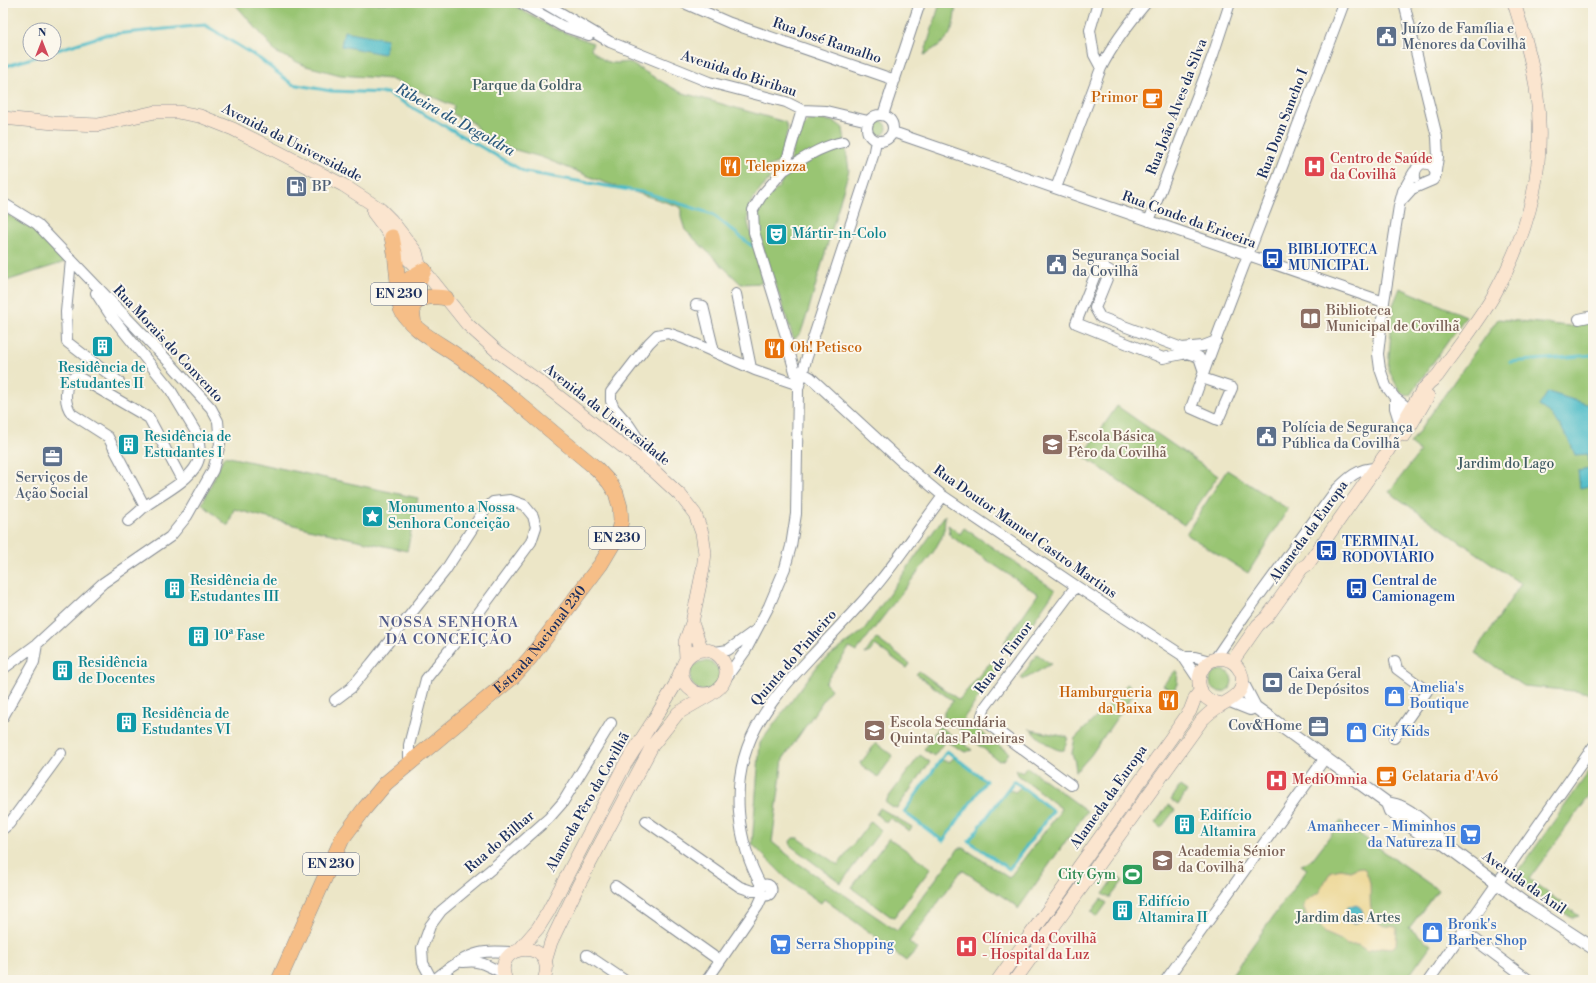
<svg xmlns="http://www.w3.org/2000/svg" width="1596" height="983" font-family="'Libre Bodoni',serif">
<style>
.green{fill:#99c573;stroke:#5a7a68}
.sand{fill:#eeda9e;stroke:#84847e}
.water{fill:#4ebcc8;stroke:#347693}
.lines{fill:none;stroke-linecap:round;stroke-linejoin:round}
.stream{stroke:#4ebcc8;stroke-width:3}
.minor-casing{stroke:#848a92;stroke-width:12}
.tertiary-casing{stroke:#848a92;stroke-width:14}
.secondary-casing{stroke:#848a92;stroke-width:14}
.primary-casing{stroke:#848a92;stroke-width:16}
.minor{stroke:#fff;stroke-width:10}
.tertiary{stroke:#fff;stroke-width:12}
.secondary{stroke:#fbe5cf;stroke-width:13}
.primary{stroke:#f6be87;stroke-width:15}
.labels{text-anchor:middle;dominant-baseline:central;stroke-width:4;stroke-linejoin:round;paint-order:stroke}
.shield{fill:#fbf7ec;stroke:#5e6b89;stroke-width:1}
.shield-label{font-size:13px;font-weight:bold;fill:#1b2f5e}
.service-label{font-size:14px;fill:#4e5e75;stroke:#fbf7ec;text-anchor:start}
.street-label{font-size:14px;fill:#1b2f5e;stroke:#fbf7ec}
.park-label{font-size:14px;fill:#415c64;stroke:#fbf7ec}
.food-label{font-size:14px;fill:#c56008;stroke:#fbf7ec;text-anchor:start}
.health-label{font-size:14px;fill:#be3a42;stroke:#fbf7ec;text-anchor:start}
.culture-label{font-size:14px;fill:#0d838f;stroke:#fbf7ec;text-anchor:start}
.transit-label{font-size:14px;fill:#164399;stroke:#fbf7ec;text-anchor:start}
.education-label{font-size:14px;fill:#785e54;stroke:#fbf7ec;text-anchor:start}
.shop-label{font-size:14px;fill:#366cbe;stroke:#fbf7ec;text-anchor:start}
.leisure-label{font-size:14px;fill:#27864d;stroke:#fbf7ec;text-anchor:end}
.water-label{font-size:15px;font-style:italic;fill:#2a597e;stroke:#fbf7ec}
.neighbourhood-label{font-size:15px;letter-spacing:1px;fill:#505a8a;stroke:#fbf7ec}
</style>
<rect width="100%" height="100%" fill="#fbf7ec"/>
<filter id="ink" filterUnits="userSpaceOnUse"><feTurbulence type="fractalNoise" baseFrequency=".025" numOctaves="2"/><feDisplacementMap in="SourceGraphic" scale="8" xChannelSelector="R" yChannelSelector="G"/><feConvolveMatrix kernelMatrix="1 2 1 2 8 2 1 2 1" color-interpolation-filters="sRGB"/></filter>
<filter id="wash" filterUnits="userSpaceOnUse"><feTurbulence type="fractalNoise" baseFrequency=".012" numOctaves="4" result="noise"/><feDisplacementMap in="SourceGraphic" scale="16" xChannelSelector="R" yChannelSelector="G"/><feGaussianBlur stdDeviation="0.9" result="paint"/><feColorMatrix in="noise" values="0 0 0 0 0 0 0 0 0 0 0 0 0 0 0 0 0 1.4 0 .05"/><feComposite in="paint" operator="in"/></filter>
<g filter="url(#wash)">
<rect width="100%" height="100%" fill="#ece6c7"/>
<path class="green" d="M234,3H509L553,28L593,43L591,49C605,62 607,65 628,62L680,92L785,122L788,129L779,162L765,168L770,178L752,200L748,210V223L758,261L762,283L741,284L685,230L681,217V207L603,182L541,157L483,141L477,128L471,121H463L452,113L454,106L390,79L341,75L306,66L275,52L269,43Z
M940,3H956C953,35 952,38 924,55Z
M809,119L831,121L838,124L843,128L849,170L808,312L801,332L794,340L757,229L758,213L761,205L779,187L787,171L798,130L801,129Z
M873 128a7 7 0 1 1 14 0a7 7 0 1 1-14 0Z
M3,212L34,230L65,262L3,282Z
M1400,288L1466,316L1410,395L1403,394L1399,390L1388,369L1393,305Z
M1498,319L1570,326L1593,322V693L1524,686L1475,653L1521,584L1389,492L1420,452L1410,444Z
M1117,406L1218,476L1184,525L1083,456Z
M224,456L418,498L407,551L313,530L234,509L228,526L202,504Z
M1227,470L1288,509L1248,573L1186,534Z
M945,515L944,533L934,551L856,652L849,648L825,683L831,689L783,759L772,842L798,863L897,931L959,848H964L1009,878L1062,809L1018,775L1016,769L1022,773L1027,767L1087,811L1018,909L1017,906L962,870L909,942L917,949L906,961L891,950V948L824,899L821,903L788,880L752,844L760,743L819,664L863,631Z
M948,525L960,534L964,528L1055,590L1009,657L1007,652L1011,649L1009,645L1005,646V641L1038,594L952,537L950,535Z
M876,638L910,664L907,668L875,645L869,653L865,654Z
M1037,654L1051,664L1023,680L1021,678Z
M690 676a15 15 0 1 1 30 0a15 15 0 1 1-30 0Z
M992,662H1005L963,719L1009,753L1004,760L999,761L944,717V712L953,701L916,674L919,671L959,700L987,666Z
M1176,670L1178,672L1177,684L1173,692L1163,685Z
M1210 681a11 11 0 1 1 22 0a11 11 0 1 1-22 0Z
M1127,684L1136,690L1091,755L1076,772L1075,763L1072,753L1075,738L1108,706Z
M939,726L972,750L965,752L945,741L934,756L924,749Z
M1029,728L1031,730L1068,737L1064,750C1055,753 1035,735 1029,728Z
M876,743L893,756L878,777L860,764Z
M920,755L930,762L897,808L892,807L885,802Z
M955,757L986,781L943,841L904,812L941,760L949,762Z
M1593,766V791L1529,879L1579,916L1572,918L1513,879Z
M1180,786L1187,791L1178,805L1171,800Z
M1021,787L1053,811L1009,869L969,841L1008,789L1015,792Z
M1168,805L1175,810L1161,828L1155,823Z
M880,808L912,827L909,831L890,818L886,823L876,814Z
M871,821L881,830L841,883L791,846L790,841L793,838H798L838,865Z
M1341,821L1438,890L1409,928L1431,945L1406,980H1228L1307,869L1301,865L1314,857Z
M889,838L931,868L894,917L890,916L853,889L852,887Z
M1116,876L1123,881L1110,898L1103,894Z
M1101,899L1107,903L1097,917L1091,912Z"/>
<path class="sand" d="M1359,867L1365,869C1367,874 1369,878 1370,884C1371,899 1367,915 1382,925C1387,928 1393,925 1397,928L1396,945L1392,948L1382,947L1367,951L1358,945H1347L1341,940L1325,933L1319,924L1307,916L1303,906L1306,901L1319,892L1328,876L1332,871L1341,869L1350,871Z"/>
<path class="water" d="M344,31L387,39L384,54L341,46Z
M1548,392L1593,406V485L1580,488L1578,471L1590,469L1588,454L1575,455C1568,436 1558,417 1539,406Z
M1345 914a9 9 0 1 1 18 0a9 9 0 1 1-18 0Z"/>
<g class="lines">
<path class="stream" d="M54,51L105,35L205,25L260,59L292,84L331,91L387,93L525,172L647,193L712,214L752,246
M3,67L45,54
M1510,362L1593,355
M947,751L986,781L943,841L904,812Z
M1014,781L1053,811L1009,869L969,841Z"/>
</g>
</g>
<g filter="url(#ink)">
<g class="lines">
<defs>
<path id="minor" d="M521,3L562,26L589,35
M544,3L610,42L709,82L786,102L802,110L826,111L868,121
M684,3L730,23L895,80
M1098,3L1090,30L1094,55L1101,68
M867 128a13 13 0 1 1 26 0a13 13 0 1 1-26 0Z
M883,115L920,3
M893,132L1384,302
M784,170C803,159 821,146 843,142
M1415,177C1414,170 1417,166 1423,163L1432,165L1436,174
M1056,188L1101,68C1113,44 1129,23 1146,3
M1403,199L1412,189L1433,180L1435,177L1438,157L1437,137L1404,3
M3,203L37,224L170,363L211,408L218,421L220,444L213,470L187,516L170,537L103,583L37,644L3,669
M1149,221L1213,55L1230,3
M71,260L66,312L67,342L119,382
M96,293L109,313L170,389L197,434C199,444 202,454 197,464C188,482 160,495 144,507C139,512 133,517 128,521
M736,294L751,368
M696,305L703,306L714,352
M1579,319L1593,316
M1204,372L1199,357L1187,353L1163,358L1076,323L1099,265L1110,271L1095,308L1100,317L1182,348L1203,346L1216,341
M803,373L810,377L901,461L943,496L1076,586L1182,655L1198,679
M1202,378L1232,388L1218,420L1191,408C1218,330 1249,253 1279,175C1301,118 1322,60 1344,3
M799,385L789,351L786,336L754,232L753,210L762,195L784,170L802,110
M1395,398V408L1401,427
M1406,416L1404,405L1395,398L1386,386L1380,369L1378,354L1384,302L1399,206L1403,191L1414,172
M654,471L645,449L629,425L614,408L611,401V392L649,343L657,335L668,333L682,338L755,370L799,385
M145,507L108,437L72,414C64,404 65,391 69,379L74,377L80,378L149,418L182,480
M715,652L728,650L753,632
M1185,657H1195L1210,661
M1215,659L1245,615L1336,490C1348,478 1358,468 1376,468
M726,678L746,650L769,606L785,568L791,546L796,514L798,389L806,360L873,156L876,141
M335,700L351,688L371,664L445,571L483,512L493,502L510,500L524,505L533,516L536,527L531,542L474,619L426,679L409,745V764
M3,717L34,662L37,644
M1394,738L1427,691L1397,669L1395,661
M1071,785L988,724L982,716L985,707L1076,586
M646,821L740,887L752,891H760
M3,829L9,824L61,753
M760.5 890a5.5 5.5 0 1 1 11 0a5.5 5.5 0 1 1-11 0Z
M615,886L720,961
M762,887C749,864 741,838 739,812C734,744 767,704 810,658C830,636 851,615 870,593C897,562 919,528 943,496
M1463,931L1529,980
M587,955L624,980
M462,962C467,962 472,961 476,962C486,963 494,970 504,973
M432,980L423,963L422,948L430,926L441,911L495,866L549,818L563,802L611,723
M434,980C447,969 463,957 479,953C490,950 503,952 514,952
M707,980L758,906L763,895
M1166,980L1325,758
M1429,980L1593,747"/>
<path id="tertiary" d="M1243,684L1255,707L1387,803C1390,804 1395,804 1399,806C1412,811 1433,829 1440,841L1527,905L1593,948
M1230,701L1250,709L1255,707
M1387,803L1390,811L1429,840L1440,841"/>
<path id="secondary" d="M3,118L54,123L98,125L155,112H178L200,116L233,129L343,185L380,209L391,220L416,252L419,264L467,324L497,351L544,385L654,471L681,496L695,514L702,533L705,553L703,569L692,623L685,642L686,658
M373,212L408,259L413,264H419
M1405,435L1428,396
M692,623L702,650
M682 672a22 22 0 1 1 44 0a22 22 0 1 1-44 0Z
M1232,662L1258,625L1267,617L1302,568L1308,564L1387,452C1396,438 1402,423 1411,409C1416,400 1422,390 1429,383C1432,380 1435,379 1438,375C1457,348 1479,322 1495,293C1531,228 1547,162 1536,88C1532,59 1523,31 1514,3
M519,950L538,928L548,912L624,766L655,718L675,685L682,668
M545,962L551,942L578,886L652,746L678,713L711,694
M506,980C489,941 560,938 544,980
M998,980L1171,738L1190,711L1195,698L1201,690
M1015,980L1202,720C1208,714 1214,709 1221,705C1234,698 1245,692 1242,676C1241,671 1236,664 1231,661C1198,646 1183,702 1223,704"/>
<g id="primary">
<path d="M392,237L395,253L399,292"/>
<path d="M411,307C423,295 430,296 446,298"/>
<path d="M414,325L411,300L424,270"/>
<path id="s1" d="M279,980L342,839L365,808L386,783L514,676L530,658L601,564L617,537L621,521L620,507L616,493L609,482L597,469C570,447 544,425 517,402C494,383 472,365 447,349C433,340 407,325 401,309C394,287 407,279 424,270"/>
</g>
</defs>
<use href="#minor" class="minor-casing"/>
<use href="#tertiary" class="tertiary-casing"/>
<use href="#secondary" class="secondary-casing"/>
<use href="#primary" class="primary-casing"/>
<use href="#minor" class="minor"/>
<use href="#tertiary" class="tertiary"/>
<use href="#secondary" class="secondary"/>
<use href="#primary" class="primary"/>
</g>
</g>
<defs>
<symbol id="civic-square" viewBox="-11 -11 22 22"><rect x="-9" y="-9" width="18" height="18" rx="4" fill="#5c6f8a" stroke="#fbf7ec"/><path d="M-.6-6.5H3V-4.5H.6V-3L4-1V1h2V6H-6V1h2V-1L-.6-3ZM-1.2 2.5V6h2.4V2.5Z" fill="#fff"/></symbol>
<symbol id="cafe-square" viewBox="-11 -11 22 22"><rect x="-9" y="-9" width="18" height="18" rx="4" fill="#e8710a" stroke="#fbf7ec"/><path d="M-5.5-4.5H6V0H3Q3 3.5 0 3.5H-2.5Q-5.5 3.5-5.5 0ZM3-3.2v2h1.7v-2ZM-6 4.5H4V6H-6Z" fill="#fff"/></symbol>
<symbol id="restaurant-square" viewBox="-11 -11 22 22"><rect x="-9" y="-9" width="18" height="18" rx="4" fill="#e8710a" stroke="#fbf7ec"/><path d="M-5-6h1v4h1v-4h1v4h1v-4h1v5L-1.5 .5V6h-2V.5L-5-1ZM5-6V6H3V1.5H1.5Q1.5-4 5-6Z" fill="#fff"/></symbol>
<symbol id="hospital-square" viewBox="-11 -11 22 22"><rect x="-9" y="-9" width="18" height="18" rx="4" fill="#e0444e" stroke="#fbf7ec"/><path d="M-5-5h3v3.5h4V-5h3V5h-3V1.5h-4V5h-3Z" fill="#fff"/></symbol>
<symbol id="fuel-square" viewBox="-11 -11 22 22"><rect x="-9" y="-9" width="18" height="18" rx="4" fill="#5c6f8a" stroke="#fbf7ec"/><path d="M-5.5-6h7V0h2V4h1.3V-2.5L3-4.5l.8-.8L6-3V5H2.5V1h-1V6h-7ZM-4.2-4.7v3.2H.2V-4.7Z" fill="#fff"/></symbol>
<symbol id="theatre-square" viewBox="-11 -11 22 22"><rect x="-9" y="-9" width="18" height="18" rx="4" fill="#0f9aa8" stroke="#fbf7ec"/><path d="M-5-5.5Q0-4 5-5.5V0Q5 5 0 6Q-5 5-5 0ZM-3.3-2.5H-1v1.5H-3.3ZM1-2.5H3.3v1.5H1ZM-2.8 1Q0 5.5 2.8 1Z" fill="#fff"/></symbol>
<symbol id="bus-square" viewBox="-11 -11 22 22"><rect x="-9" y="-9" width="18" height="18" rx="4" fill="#1a4fb4" stroke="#fbf7ec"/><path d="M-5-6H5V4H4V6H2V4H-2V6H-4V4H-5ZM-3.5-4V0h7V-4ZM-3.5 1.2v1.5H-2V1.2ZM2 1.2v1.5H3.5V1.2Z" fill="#fff"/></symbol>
<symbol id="library-square" viewBox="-11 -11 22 22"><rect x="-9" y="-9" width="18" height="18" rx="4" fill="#8d6e63" stroke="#fbf7ec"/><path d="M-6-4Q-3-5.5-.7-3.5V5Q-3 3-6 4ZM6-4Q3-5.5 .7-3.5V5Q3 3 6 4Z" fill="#fff"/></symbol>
<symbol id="building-square" viewBox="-11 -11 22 22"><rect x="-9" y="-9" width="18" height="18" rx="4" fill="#0f9aa8" stroke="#fbf7ec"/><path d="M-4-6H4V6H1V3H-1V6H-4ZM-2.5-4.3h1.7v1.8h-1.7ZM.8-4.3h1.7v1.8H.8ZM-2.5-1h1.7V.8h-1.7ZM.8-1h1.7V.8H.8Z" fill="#fff"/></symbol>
<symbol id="school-square" viewBox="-11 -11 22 22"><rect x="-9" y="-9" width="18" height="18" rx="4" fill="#8d6e63" stroke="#fbf7ec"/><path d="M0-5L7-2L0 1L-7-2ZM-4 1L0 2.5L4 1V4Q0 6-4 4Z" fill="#fff"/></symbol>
<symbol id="office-square" viewBox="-11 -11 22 22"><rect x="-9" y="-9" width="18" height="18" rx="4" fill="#5c6f8a" stroke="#fbf7ec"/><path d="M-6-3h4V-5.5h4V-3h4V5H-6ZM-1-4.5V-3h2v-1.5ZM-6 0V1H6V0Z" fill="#fff"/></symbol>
<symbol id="sight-square" viewBox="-11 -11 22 22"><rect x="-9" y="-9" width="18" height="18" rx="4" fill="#0f9aa8" stroke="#fbf7ec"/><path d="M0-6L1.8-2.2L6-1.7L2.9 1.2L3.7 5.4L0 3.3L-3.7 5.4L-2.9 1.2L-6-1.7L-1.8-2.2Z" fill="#fff"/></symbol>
<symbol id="bank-square" viewBox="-11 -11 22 22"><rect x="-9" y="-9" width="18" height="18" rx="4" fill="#5c6f8a" stroke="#fbf7ec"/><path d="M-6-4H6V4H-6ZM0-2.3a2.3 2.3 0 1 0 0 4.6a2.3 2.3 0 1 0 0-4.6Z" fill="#fff"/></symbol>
<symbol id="shop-square" viewBox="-11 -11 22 22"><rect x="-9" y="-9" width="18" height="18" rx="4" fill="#3f7fe0" stroke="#fbf7ec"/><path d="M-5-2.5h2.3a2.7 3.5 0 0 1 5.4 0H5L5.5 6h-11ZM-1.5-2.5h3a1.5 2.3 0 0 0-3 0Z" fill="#fff"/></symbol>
<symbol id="supermarket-square" viewBox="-11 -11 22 22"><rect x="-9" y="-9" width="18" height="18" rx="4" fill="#3f7fe0" stroke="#fbf7ec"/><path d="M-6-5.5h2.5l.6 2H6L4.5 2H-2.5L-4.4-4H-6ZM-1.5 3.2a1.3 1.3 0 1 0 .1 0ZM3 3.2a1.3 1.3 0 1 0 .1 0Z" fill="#fff"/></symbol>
<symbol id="university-square" viewBox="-11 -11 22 22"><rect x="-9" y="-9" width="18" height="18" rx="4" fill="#8d6e63" stroke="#fbf7ec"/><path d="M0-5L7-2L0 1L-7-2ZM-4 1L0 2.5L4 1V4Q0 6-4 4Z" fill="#fff"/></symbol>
<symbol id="stadium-square" viewBox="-11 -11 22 22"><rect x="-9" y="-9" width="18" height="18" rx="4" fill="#2e9e5b" stroke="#fbf7ec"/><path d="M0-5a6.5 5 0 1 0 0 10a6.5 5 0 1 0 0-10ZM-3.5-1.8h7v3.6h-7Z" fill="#fff"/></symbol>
</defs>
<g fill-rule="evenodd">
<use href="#civic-square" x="1374" y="24" width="25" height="25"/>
<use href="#cafe-square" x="1140" y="86" width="25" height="25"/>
<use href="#restaurant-square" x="718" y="154" width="25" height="25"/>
<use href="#hospital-square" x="1302" y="154" width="25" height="25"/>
<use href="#fuel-square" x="284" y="174" width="25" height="25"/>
<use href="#theatre-square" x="764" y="222" width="25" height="25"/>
<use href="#bus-square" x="1260" y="246" width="25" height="25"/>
<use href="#civic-square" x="1044" y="252" width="25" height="25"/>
<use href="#library-square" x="1298" y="306" width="25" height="25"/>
<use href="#building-square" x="90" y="334" width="25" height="25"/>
<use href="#restaurant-square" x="762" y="336" width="25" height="25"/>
<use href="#civic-square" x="1254" y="424" width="25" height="25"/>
<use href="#building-square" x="116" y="432" width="25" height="25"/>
<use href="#school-square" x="1040" y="432" width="25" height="25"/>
<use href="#office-square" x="40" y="444" width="25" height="25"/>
<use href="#sight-square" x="360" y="504" width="25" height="25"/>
<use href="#bus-square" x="1314" y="538" width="25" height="25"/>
<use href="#building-square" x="162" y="576" width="25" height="25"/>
<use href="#bus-square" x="1344" y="576" width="25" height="25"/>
<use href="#building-square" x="186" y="624" width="25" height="25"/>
<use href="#building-square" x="50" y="658" width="25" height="25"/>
<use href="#bank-square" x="1260" y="670" width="25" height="25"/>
<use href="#shop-square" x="1382" y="684" width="25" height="25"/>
<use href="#restaurant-square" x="1156" y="688" width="25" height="25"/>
<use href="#building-square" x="114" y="710" width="25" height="25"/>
<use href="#office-square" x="1306" y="714" width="25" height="25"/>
<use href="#school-square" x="862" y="718" width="25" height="25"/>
<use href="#shop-square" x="1344" y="720" width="25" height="25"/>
<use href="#cafe-square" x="1374" y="764" width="25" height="25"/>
<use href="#hospital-square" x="1264" y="768" width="25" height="25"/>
<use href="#building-square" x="1172" y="812" width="25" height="25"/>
<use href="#supermarket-square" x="1458" y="822" width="25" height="25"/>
<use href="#university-square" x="1150" y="848" width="25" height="25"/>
<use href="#stadium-square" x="1120" y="862" width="25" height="25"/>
<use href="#building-square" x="1110" y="898" width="25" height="25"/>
<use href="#shop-square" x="1420" y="920" width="25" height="25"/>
<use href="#supermarket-square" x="768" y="932" width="25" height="25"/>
<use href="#hospital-square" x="954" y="934" width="25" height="25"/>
</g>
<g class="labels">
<g class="shield">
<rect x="371" y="283" width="56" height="22" rx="3"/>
<rect x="589" y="527" width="56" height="22" rx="3"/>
<rect x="303" y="853" width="56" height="22" rx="3"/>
</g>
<g class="shield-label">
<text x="399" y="294">EN 230</text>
<text x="617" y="538">EN 230</text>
<text x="331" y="864">EN 230</text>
</g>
<g class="service-label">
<text x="1402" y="29">Juízo de Família e<tspan x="1402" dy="16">Menores da Covilhã</tspan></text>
<text x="312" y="187">BP</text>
<text x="1072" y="256">Segurança Social<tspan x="1072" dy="16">da Covilhã</tspan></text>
<text x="1282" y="428">Polícia de Segurança<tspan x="1282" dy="16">Pública da Covilhã</tspan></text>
<text x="52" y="478" text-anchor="middle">Serviços de<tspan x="52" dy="16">Ação Social</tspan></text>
<text x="1288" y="674">Caixa Geral<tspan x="1288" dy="16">de Depósitos</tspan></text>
<text x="1302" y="726" text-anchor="end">Cov&amp;Home</text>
</g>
<g class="street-label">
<text transform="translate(827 41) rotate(19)">Rua José Ramalho</text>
<text transform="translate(739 74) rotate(18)">Avenida do Biribau</text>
<text transform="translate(1177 107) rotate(-69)">Rua João Alves da Silva</text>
<text transform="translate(1283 124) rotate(-69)">Rua Dom Sancho I</text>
<text transform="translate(292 143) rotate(27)">Avenida da Universidade</text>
<text transform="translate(1189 220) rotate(20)">Rua Conde da Ericeira</text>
<text transform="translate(168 344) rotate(47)">Rua Morais do Convento</text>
<text transform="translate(607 415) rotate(38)">Avenida da Universidade</text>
<text transform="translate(1025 532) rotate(35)">Rua Doutor Manuel Castro Martins</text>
<text transform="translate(1309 532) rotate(-54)">Alameda da Europa</text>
<text stroke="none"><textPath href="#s1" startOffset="437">Estrada Nacional 230</textPath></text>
<text transform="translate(794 658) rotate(-49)">Quinta do Pinheiro</text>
<text transform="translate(1004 658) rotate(-53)">Rua de Timor</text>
<text transform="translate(1109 797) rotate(-55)">Alameda da Europa</text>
<text transform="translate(588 802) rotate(-61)">Alameda Pêro da Covilhã</text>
<text transform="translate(500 842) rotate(-41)">Rua do Bilhar</text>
<text transform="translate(1524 883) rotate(35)">Avenida da Anil</text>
</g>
<g class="park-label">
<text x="527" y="86">Parque da Goldra</text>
<text x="1506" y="464">Jardim do Lago</text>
<text x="1348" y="918">Jardim das Artes</text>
</g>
<g class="food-label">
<text x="1138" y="98" text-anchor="end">Primor</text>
<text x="746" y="167">Telepizza</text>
<text x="790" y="348">Oh! Petisco</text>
<text x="1152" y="693" text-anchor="end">Hamburgueria<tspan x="1152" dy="16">da Baixa</tspan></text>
<text x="1402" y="777">Gelataria d'Avó</text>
</g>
<g class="health-label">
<text x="1330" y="159">Centro de Saúde<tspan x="1330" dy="16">da Covilhã</tspan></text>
<text x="1292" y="780">MediOmnia</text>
<text x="982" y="939">Clínica da Covilhã<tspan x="982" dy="16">- Hospital da Luz</tspan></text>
</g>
<g class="culture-label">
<text x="792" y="234">Mártir-in-Colo</text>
<text x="102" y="368" text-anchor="middle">Residência de<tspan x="102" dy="16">Estudantes II</tspan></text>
<text x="144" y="437">Residência de<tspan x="144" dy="16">Estudantes I</tspan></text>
<text x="388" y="508">Monumento a Nossa<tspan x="388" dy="16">Senhora Conceição</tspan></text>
<text x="190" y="581">Residência de<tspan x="190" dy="16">Estudantes III</tspan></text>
<text x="214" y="636">10ª Fase</text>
<text x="78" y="663">Residência<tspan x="78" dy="16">de Docentes</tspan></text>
<text x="142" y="714">Residência de<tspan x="142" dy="16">Estudantes VI</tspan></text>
<text x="1200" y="816">Edifício<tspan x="1200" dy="16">Altamira</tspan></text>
<text x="1138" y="902">Edifício<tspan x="1138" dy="16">Altamira II</tspan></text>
</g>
<g class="transit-label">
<text x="1288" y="250">BIBLIOTECA<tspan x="1288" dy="16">MUNICIPAL</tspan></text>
<text x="1342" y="542">TERMINAL<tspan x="1342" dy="16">RODOVIÁRIO</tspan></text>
<text x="1372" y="581">Central de<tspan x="1372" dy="16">Camionagem</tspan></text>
</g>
<g class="education-label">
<text x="1326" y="311">Biblioteca<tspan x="1326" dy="16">Municipal de Covilhã</tspan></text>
<text x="1068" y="437">Escola Básica<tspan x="1068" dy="16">Pêro da Covilhã</tspan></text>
<text x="890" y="723">Escola Secundária<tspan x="890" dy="16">Quinta das Palmeiras</tspan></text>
<text x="1178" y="852">Academia Sénior<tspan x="1178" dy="16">da Covilhã</tspan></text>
</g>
<g class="shop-label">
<text x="1410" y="688">Amelia's<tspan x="1410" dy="16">Boutique</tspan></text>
<text x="1372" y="732">City Kids</text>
<text x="1456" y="827" text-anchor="end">Amanhecer - Miminhos<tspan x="1456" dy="16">da Natureza II</tspan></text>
<text x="1448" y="925">Bronk's<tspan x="1448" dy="16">Barber Shop</tspan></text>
<text x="796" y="945">Serra Shopping</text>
</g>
<g class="leisure-label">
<text x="1116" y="875">City Gym</text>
</g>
<g class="water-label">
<text transform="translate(455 120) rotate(29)">Ribeira da Degoldra</text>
</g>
<g class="neighbourhood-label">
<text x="449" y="622">NOSSA SENHORA<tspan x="449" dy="17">DA CONCEIÇÃO</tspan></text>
</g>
</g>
<rect width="1596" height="983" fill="none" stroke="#fbf7ec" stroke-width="16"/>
<g transform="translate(42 42)"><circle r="19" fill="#fbf7ec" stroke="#a1a7b3"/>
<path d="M0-3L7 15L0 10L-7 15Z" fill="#d1495b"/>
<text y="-6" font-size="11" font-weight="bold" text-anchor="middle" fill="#1b2f5e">N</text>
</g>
</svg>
